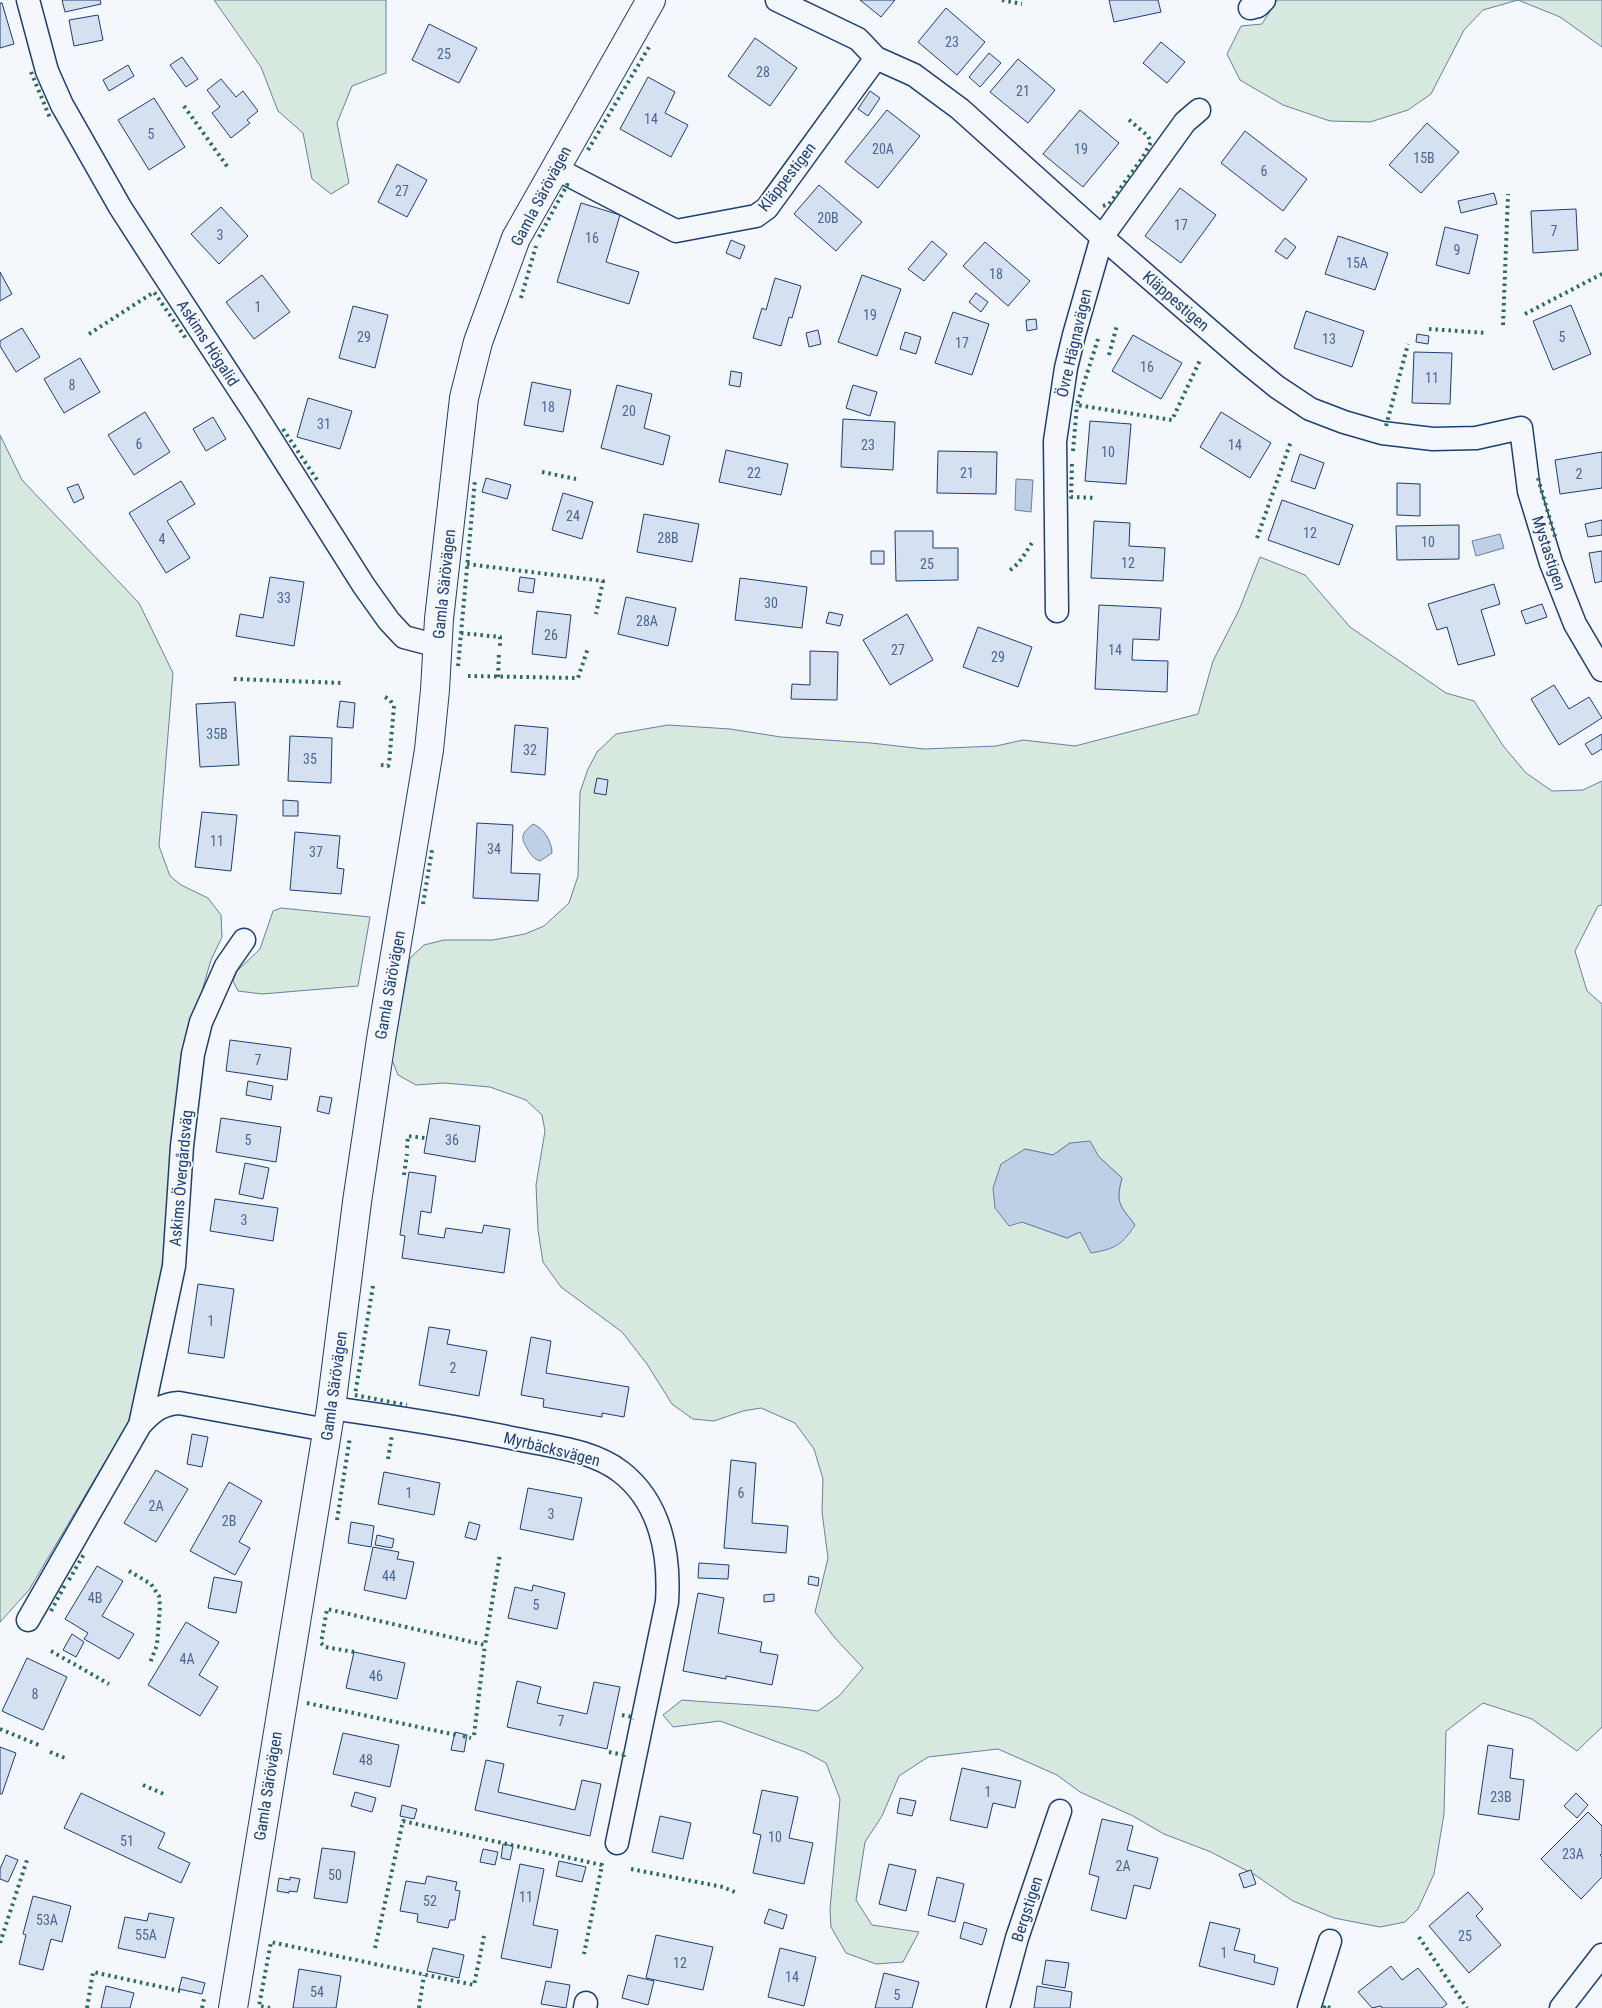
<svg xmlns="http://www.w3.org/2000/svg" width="1602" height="2008" font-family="'Roboto Condensed',sans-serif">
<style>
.green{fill:#d7e8df;stroke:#687fa3;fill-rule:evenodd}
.water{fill:#bed0e5;stroke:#687fa3}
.building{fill:#d5e0f0;stroke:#1d3f73}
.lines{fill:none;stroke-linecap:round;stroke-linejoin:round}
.street-casing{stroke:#1d3f73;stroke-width:25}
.secondary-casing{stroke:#1d3f73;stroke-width:30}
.street{stroke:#f4f7fb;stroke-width:22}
.secondary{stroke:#f4f7fb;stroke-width:28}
.hedge{stroke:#2c6c60;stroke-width:4;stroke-dasharray:2.5 4;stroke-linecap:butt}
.labels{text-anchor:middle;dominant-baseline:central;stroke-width:4;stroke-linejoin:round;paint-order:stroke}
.number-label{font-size:14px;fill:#4b6792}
.street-label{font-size:16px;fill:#1d3f73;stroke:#f4f7fb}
</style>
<rect width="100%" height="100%" fill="#f4f7fb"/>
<path class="green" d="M214,0H386V73L352,86L337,123L349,183L331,194L312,179L303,133L278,111L261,67Z
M1277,0H1602V47L1560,17L1518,0L1483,10L1464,30L1431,94L1408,110L1370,122L1330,121L1283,105L1240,80L1227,54L1241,26L1262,24Z
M0,435L22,480L139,603L173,673L159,846L170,876L181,885L208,898L221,915L222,937L211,960L186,1046L162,1267L148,1346L128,1423L29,1590L0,1622Z
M1260,557L1305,575L1350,627L1446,693L1474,701L1504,747L1526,773L1552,791L1583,790L1602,781V905L1598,906L1575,951L1587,991L1602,1004V1727L1577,1751L1532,1719L1483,1703L1446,1731L1444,1814L1434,1874L1418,1909L1405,1922L1380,1927L1334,1918L1293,1901L1255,1875L1211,1852L1164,1834L1133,1816L1080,1792L1057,1775L998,1749L928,1757L899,1776L882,1816L865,1842L856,1900L872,1925L919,1932L903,1962L876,1964L846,1953L831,1927L830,1909L840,1799L826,1763L805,1752L720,1721L673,1727L663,1715L682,1700C728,1704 773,1705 818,1711L839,1696L863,1668L835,1638L815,1612L828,1558L822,1512L823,1479L814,1449L795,1423L761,1408L743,1411L714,1421L693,1419L672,1404L647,1364L622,1332L561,1287L543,1262L538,1230L536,1185L545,1131L542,1115L526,1100L490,1087L444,1083L416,1085L398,1075L392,1060L410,958L424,945L444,940H493L525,934L544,926L569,903L578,876L580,792L588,769L597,752L616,734L668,725L730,729L781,737L871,743L924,749L996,746L1023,740L1075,746L1198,714L1213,661L1239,610ZM1070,1143L1099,1157L1122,1178C1115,1204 1120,1205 1135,1225L1080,1232L1067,1238L1022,1222L1025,1149L1053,1155Z
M281,908L370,917L358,986L262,994L238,991L233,981L237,971L260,949L273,911Z"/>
<path class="water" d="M1016,479L1033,480L1031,512L1015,510Z
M1500,534L1504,548L1476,556L1472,541Z
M533,824C544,828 552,842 552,853L540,861C534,859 532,856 528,850C520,837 521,834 533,824Z
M1090,1141L1099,1157L1122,1178C1115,1204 1120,1205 1135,1225C1122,1245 1115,1249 1091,1253L1080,1232L1067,1238L1022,1222L1009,1226L995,1208L993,1188L1001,1164L1025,1149L1053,1155L1070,1143Z"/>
<path class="building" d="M62,0H100L101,4L65,12Z
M860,0H895L881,17Z
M1109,0H1158L1161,12L1114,22Z
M0,3H2L14,44L0,48Z
M946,8L985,42L957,75L918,42Z
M98,15L103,40L74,46L69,20Z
M429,24L477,48L459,83L412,60Z
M755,38L797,68L770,106L728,76Z
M1161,42L1185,62L1167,83L1143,63Z
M989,53L1001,63L980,87L969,77Z
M182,57L198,79L186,87L170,65Z
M1018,59L1055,90L1028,123L990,92Z
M128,65L134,76L109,91L103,80Z
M648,77L675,92L665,113L688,125L671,157L620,129Z
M221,79L236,97L243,91L258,111L247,120L250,123L231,138L212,113L220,107L207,90Z
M870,91L880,98L868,116L858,109Z
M154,98L185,147L149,170L118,120Z
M887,110L920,136L878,188L845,162Z
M1080,110L1119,143L1083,187L1043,154Z
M1427,123L1459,152L1421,193L1389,165Z
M1245,131L1307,179L1283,211L1221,163Z
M397,164L427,180L407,217L378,202Z
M819,185L862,222L836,251L794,214Z
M1180,188L1216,215L1181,263L1145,236Z
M1494,193L1497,204L1461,213L1458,201Z
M581,203L620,215L606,262L639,272L629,304L557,282Z
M221,207L248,236L219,264L191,234Z
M1576,209L1578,250L1533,253L1531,211Z
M1445,227L1478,235L1469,274L1436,265Z
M1338,236L1388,253L1375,290L1325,274Z
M1285,238L1296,247L1287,259L1275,251Z
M731,240L745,246L740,259L726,253Z
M932,241L947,254L924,281L908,269Z
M985,242L1030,281L1008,306L963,266Z
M0,272L12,294L0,301Z
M262,275L290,312L254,339L226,302Z
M862,275L901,289L877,356L838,342Z
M775,278L801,286L792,318L789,317L781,346L753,338L762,308L766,310Z
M976,293L988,302L981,312L969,302Z
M1571,305L1591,354L1553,370L1533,321Z
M353,306L388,315L375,368L339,358Z
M1306,311L1364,331L1352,367L1294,348Z
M953,312L989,324L972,375L935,363Z
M1036,319L1037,329L1027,331L1026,320Z
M22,328L40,357L16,372L0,346V341Z
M818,330L821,344L809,347L806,333Z
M905,332L921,337L916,354L900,349Z
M1417,334L1429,336L1428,344L1416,342Z
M1133,335L1182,363L1161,399L1112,371Z
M1414,352L1452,353L1450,404L1412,403Z
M80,358L100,392L64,413L44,379Z
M731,371L742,373L740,387L729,385Z
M532,382L571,390L563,432L524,425Z
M617,385L652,394L644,428L670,436L663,465L601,448Z
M853,385L877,392L870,416L846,408Z
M308,398L352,411L340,449L297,437Z
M145,412L170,452L134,475L108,435Z
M1221,412L1271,443L1250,478L1200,447Z
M213,417L226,439L206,451L193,429Z
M843,419L895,422L893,470L841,467Z
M1090,421L1131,424L1126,484L1085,481Z
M726,450L788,464L781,495L719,482Z
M938,451L997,452L996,494L937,493Z
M1602,452V488L1560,494L1555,460Z
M1300,454L1324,463L1315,489L1291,481Z
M486,478L511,485L507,499L482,492Z
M181,481L195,504L167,521L190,558L166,573L129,513Z
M1397,483L1420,484V516L1397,515Z
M78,484L84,498L74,503L67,488Z
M563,493L593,502L582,539L552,530Z
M1282,500L1353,525L1339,565L1268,540Z
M644,514L699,524L692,562L637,552Z
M1602,520V535L1588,537L1585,524Z
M1094,521L1130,523L1129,546L1165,548L1163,581L1091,578Z
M1459,525V559L1397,560L1396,526Z
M895,531H933V548H958V580L896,581Z
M871,551H884V564H871Z
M1602,551V581L1595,583L1589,553Z
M270,577L304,582L294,646L236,636L240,614L263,618Z
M520,577L535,579L533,593L518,591Z
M740,578L807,587L802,628L735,620Z
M1494,584L1500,604L1481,610L1495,655L1458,665L1447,627L1437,630L1428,604Z
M626,597L676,608L668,646L618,634Z
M1542,604L1547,617L1526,624L1521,611Z
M1099,605L1161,608L1159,640L1133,639L1132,660L1168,661L1167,692L1095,689Z
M537,611L571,615L566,658L532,654Z
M829,612L843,615L840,626L826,623Z
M907,614L933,660L890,685L863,640Z
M978,627L1032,647L1018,687L963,667Z
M810,651L838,652L837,700L791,699L792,684L810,685Z
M1554,685L1569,709L1589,697L1602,718L1559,745L1531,699Z
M340,701L355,703L353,728L337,727Z
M235,702L239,765L200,767L196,704Z
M515,725L548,728L545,775L511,772Z
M1602,734V749L1592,755L1585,744Z
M290,736L332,738L331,783L288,781Z
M597,778L608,780L606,795L594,793Z
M283,800L298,801V816H283Z
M202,812L237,815L231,871L195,867Z
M477,823L513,825L511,873L540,874L538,901L473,898Z
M295,832L340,836L337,868L344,869L341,894L290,890Z
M230,1040L291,1048L287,1080L226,1071Z
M248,1081L273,1086L271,1100L246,1095Z
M320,1096L332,1098L329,1114L317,1111Z
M221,1118L281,1127L276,1162L216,1152Z
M430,1118L480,1126L475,1162L424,1153Z
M245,1163L269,1168L263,1199L239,1194Z
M409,1172L436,1176L431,1213L421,1211L418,1234L444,1238L446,1228L482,1233L484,1225L510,1229L504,1273L402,1258L405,1236L400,1235Z
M215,1199L278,1208L273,1241L210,1231Z
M198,1284L234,1289L224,1358L188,1353Z
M429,1327L450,1330L447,1344L487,1351L479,1396L419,1385Z
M531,1337L551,1341L546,1373L629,1387L624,1417L602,1413V1417L543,1407L544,1399L521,1395Z
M192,1434L208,1437L202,1467L187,1464Z
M731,1460L756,1463L752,1523L788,1526L786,1553L724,1548Z
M156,1470L188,1489L156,1542L124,1523Z
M384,1472L440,1483L434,1515L378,1504Z
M229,1482L262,1501L239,1542L250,1548L235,1575L190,1551Z
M528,1488L582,1498L573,1540L520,1529Z
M351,1522L374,1526L371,1547L348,1543Z
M469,1522L480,1525L476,1540L465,1537Z
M377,1535L394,1539L392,1548L375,1545Z
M373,1547L399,1552L397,1559L414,1562L406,1599L364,1590Z
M699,1563L729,1565L728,1579L698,1578Z
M97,1566L123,1581L102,1616L134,1634L119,1659L84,1639L88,1633L65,1619Z
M809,1576L819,1578L818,1586L808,1584Z
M214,1577L242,1582L236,1613L208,1608Z
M533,1585L565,1593L557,1629L508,1618L515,1587L532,1591Z
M698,1593L724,1598L718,1633L762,1642L760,1652L778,1655L772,1685L726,1676V1679L683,1671Z
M774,1594V1601L764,1602V1595Z
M186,1622L219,1642L199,1675L218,1687L200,1716L148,1685Z
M72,1634L84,1642L76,1657L63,1650Z
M354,1652L405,1663L397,1699L346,1688Z
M27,1658L67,1677L43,1730L2,1711Z
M517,1681L541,1687L537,1703L587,1714L594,1682L620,1687L607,1749L507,1727Z
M455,1732L467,1735L464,1752L451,1750Z
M343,1733L399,1745L390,1787L333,1774Z
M1488,1745L1513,1749L1510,1778L1524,1780L1519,1820L1478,1814Z
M0,1747L16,1753L2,1794H0Z
M486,1760L504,1764L498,1792L575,1810L582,1780L601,1784L590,1836L475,1810Z
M962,1768L1021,1781L1015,1808L993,1803L987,1828L950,1820Z
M762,1790L798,1797L789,1838L813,1843L804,1884L753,1873L761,1835L753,1833Z
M355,1792L376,1798L372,1812L351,1806Z
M81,1793L165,1833L158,1848L190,1863L181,1883L64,1828Z
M1576,1793L1588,1805L1577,1818L1564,1806Z
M900,1798L916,1801L912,1816L897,1813Z
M402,1805L417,1809L414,1819L400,1816Z
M1588,1812L1602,1826V1854L1600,1855L1602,1857V1877L1581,1899L1541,1859Z
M660,1816L691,1823L683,1859L652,1852Z
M1102,1819L1133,1826L1127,1850L1158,1858L1150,1889L1134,1885L1126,1919L1091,1910L1099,1877L1089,1874Z
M503,1844L513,1846L510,1860L501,1858Z
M322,1848L355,1852L347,1903L314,1898Z
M483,1849L498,1852L495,1865L480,1862Z
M6,1855L18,1860L8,1882L0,1879V1869Z
M559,1861L586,1867L582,1882L556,1876Z
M520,1864L544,1869L533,1925L558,1930L551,1968L501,1958Z
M889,1864L916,1870L906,1911L879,1904Z
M1251,1870L1256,1884L1244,1888L1239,1874Z
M427,1876L457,1882L455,1890L460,1891L455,1920H450L448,1928L417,1922L418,1914L400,1911L406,1881L425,1884Z
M290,1877L300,1879L297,1892L289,1891V1893L277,1891L279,1878L290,1880Z
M937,1877L964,1884L955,1922L928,1915Z
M1468,1892L1483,1909L1476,1916L1501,1945L1469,1973L1429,1926Z
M33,1896L71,1906L62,1942L51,1939L43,1970L19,1964L26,1935L23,1934Z
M769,1909L787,1915L783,1929L764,1923Z
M149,1913L174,1918L165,1958L118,1948L125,1917L147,1921Z
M964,1922L987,1929L982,1945L960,1938Z
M1210,1922L1240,1929L1234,1950L1255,1955L1254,1962L1278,1968L1274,1985L1199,1966Z
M656,1935L713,1947L703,1990L646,1978Z
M433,1948L464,1955L459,1978L427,1971Z
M780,1948L816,1957L804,2006L768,1997Z
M1046,1960L1069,1963L1065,1988L1042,1984Z
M1391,1966L1402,1980L1418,1968L1447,2004L1442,2008H1382L1381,2006L1372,2008L1358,1992Z
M299,1969L341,1976L336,2008H293Z
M884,1973L919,1982L912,2008H875Z
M628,1975L654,1981L648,2005L622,1998Z
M182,1977L205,1983L202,1994L179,1989Z
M546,1981L570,1985L566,2008L541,2004Z
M106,1986L134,1993L130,2008H101Z
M1037,1986L1072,1992L1070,2008H1034Z"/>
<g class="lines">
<defs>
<path id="street" d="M28,0L47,71L62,105L120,207L160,269L257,417L364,586L389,621L404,637L438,646
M777,0L858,39L876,58L914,75L960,109L1102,237L1245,361L1277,387L1310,409L1344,422L1382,433L1433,439L1476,438L1521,428L1529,491L1551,563L1575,624L1602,670
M1250,8L1258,6L1264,0
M555,168L676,231L756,216L767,208L876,58
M1057,611L1055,441L1066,368L1074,335L1102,237L1185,122L1199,110
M331,1408C395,1417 459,1427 522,1440C555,1447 594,1451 621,1472C661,1503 670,1555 667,1602L617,1843
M140,1425C152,1412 161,1404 179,1403L327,1430
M28,1620L140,1425L174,1266L182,1146L193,1054L201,1022L214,993L226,966L244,940
M585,2008L586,2003
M998,2008L1017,1938L1060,1811
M1309,2008L1330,1941
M1561,2008L1602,1955"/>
<path id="secondary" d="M233,2008L331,1408L357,1202L381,1039L429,750L435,690L439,619L464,398L478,342L516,238L651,0"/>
</defs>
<use href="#street" class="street-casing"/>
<use href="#secondary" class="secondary-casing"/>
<use href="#street" class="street"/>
<use href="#secondary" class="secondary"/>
<path class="hedge" d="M1002,0L1022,4
M31,72L50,118
M184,106L229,169
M588,150L649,47
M1103,206L1109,204L1143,157L1151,142L1148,136L1128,119
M539,237L567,185L570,186
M521,298L536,246
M1525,314L1602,274
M1503,325L1508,194
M1429,329L1487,333
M89,334L154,292L187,340
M1098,339L1077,405L1172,420L1201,358
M1109,355L1117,325
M1386,426L1408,344
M283,429L317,480
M1073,451L1077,405
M1072,464L1071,497L1096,498
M542,472L576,479
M1538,478L1556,540
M1257,538L1291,441
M467,564L603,581L596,614
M1010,570C1021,563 1026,551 1034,540
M461,633L500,637V646
M458,666L475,480
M468,676L578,678L588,648
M498,677L499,653
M234,679L343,683
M381,765L388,766L389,764L394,706L390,700L385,697
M423,904L432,850
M407,1148L408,1136L425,1138
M404,1175L407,1154
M373,1286L355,1395L407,1405
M388,1459L392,1435
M337,1520L350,1437
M129,1571L151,1584L159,1596L160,1606L157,1645L150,1663
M69,1580L84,1554
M51,1611L65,1585
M51,1651L109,1684
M354,1652L325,1647L321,1643L327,1609L485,1645L500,1554
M307,1703L456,1735
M622,1715L633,1717L632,1719
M0,1729L41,1746
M474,1735L485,1645
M463,1736L471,1738
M50,1752L65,1758
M609,1752L624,1755L625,1751
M143,1785L166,1795
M631,1869L723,1887L737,1893
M1419,1937L1467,2008
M0,1943L27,1860
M375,1948L403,1821L602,1865L584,1954
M87,2008L93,1972L180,1991
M202,2008L204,1999
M270,2008L259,2006L271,1942L474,1985L484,1936
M419,2008L424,1975
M1324,2008L1325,2005L1330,2008"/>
</g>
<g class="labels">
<g class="number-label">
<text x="952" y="42">23</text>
<text x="444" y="54">25</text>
<text x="763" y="72">28</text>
<text x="1023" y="91">21</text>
<text x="651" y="119">14</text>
<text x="151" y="134">5</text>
<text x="883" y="149">20A</text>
<text x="1081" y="149">19</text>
<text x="1424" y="158">15B</text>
<text x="1264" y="171">6</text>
<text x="402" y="191">27</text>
<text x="828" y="218">20B</text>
<text x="1181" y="225">17</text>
<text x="1554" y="231">7</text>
<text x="220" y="235">3</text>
<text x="592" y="238">16</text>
<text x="1457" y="250">9</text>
<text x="1357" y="263">15A</text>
<text x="996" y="274">18</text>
<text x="258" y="307">1</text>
<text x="870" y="315">19</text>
<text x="364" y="337">29</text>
<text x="1562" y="337">5</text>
<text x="1329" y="339">13</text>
<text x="962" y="343">17</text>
<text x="1147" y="367">16</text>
<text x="1432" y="378">11</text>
<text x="72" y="385">8</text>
<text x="548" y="407">18</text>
<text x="629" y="411">20</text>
<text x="324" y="424">31</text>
<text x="139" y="444">6</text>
<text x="868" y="445">23</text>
<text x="1235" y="445">14</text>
<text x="1108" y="452">10</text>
<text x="754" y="473">22</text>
<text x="967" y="473">21</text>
<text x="1579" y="474">2</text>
<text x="573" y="516">24</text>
<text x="1310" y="533">12</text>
<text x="668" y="538">28B</text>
<text x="162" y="539">4</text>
<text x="1428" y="542">10</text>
<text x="1128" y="563">12</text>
<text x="927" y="564">25</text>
<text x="284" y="598">33</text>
<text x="771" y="603">30</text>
<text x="647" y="621">28A</text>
<text x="551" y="635">26</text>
<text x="898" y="650">27</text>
<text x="1115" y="650">14</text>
<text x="998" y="657">29</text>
<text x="217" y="734">35B</text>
<text x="530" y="750">32</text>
<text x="310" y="759">35</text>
<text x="217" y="841">11</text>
<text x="494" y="849">34</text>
<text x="316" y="852">37</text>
<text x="258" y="1060">7</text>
<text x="248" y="1140">5</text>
<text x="452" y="1140">36</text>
<text x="244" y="1220">3</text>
<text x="211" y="1321">1</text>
<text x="453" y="1368">2</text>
<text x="409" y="1493">1</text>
<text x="741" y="1493">6</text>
<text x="156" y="1506">2A</text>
<text x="551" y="1514">3</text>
<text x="229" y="1521">2B</text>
<text x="389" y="1576">44</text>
<text x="95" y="1598">4B</text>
<text x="536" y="1605">5</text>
<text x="187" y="1659">4A</text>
<text x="376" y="1676">46</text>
<text x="35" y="1694">8</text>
<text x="561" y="1721">7</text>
<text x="366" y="1760">48</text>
<text x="988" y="1792">1</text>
<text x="1501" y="1797">23B</text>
<text x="775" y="1837">10</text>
<text x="127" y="1841">51</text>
<text x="1573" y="1854">23A</text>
<text x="1123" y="1866">2A</text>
<text x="335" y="1875">50</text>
<text x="526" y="1897">11</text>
<text x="430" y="1901">52</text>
<text x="47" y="1920">53A</text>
<text x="146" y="1935">55A</text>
<text x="1465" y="1936">25</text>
<text x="1224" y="1953">1</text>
<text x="680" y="1963">12</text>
<text x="792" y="1977">14</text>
<text x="317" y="1992">54</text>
<text x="897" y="1995">5</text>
</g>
<g class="street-label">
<text transform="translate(787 177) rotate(-52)">Kläppestigen</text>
<text transform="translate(541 196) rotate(-62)">Gamla Särövägen</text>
<text transform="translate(1176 301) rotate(41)">Kläppestigen</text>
<text transform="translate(208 343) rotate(57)">Askims Högalid</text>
<text transform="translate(1074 343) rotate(-77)">Övre Hägnavägen</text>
<text transform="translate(1549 553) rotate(72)">Mystastigen</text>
<text transform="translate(444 584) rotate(-84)">Gamla Särövägen</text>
<text transform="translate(390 985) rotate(-80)">Gamla Särövägen</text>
<text transform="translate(181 1178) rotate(-85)">Askims Övergårdsväg</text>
<text transform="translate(334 1386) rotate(-82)">Gamla Särövägen</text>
<text transform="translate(552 1449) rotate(14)">Myrbäcksvägen</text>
<text transform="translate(268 1786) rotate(-81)">Gamla Särövägen</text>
<text transform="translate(1027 1909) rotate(-72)">Bergstigen</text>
</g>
</g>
</svg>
